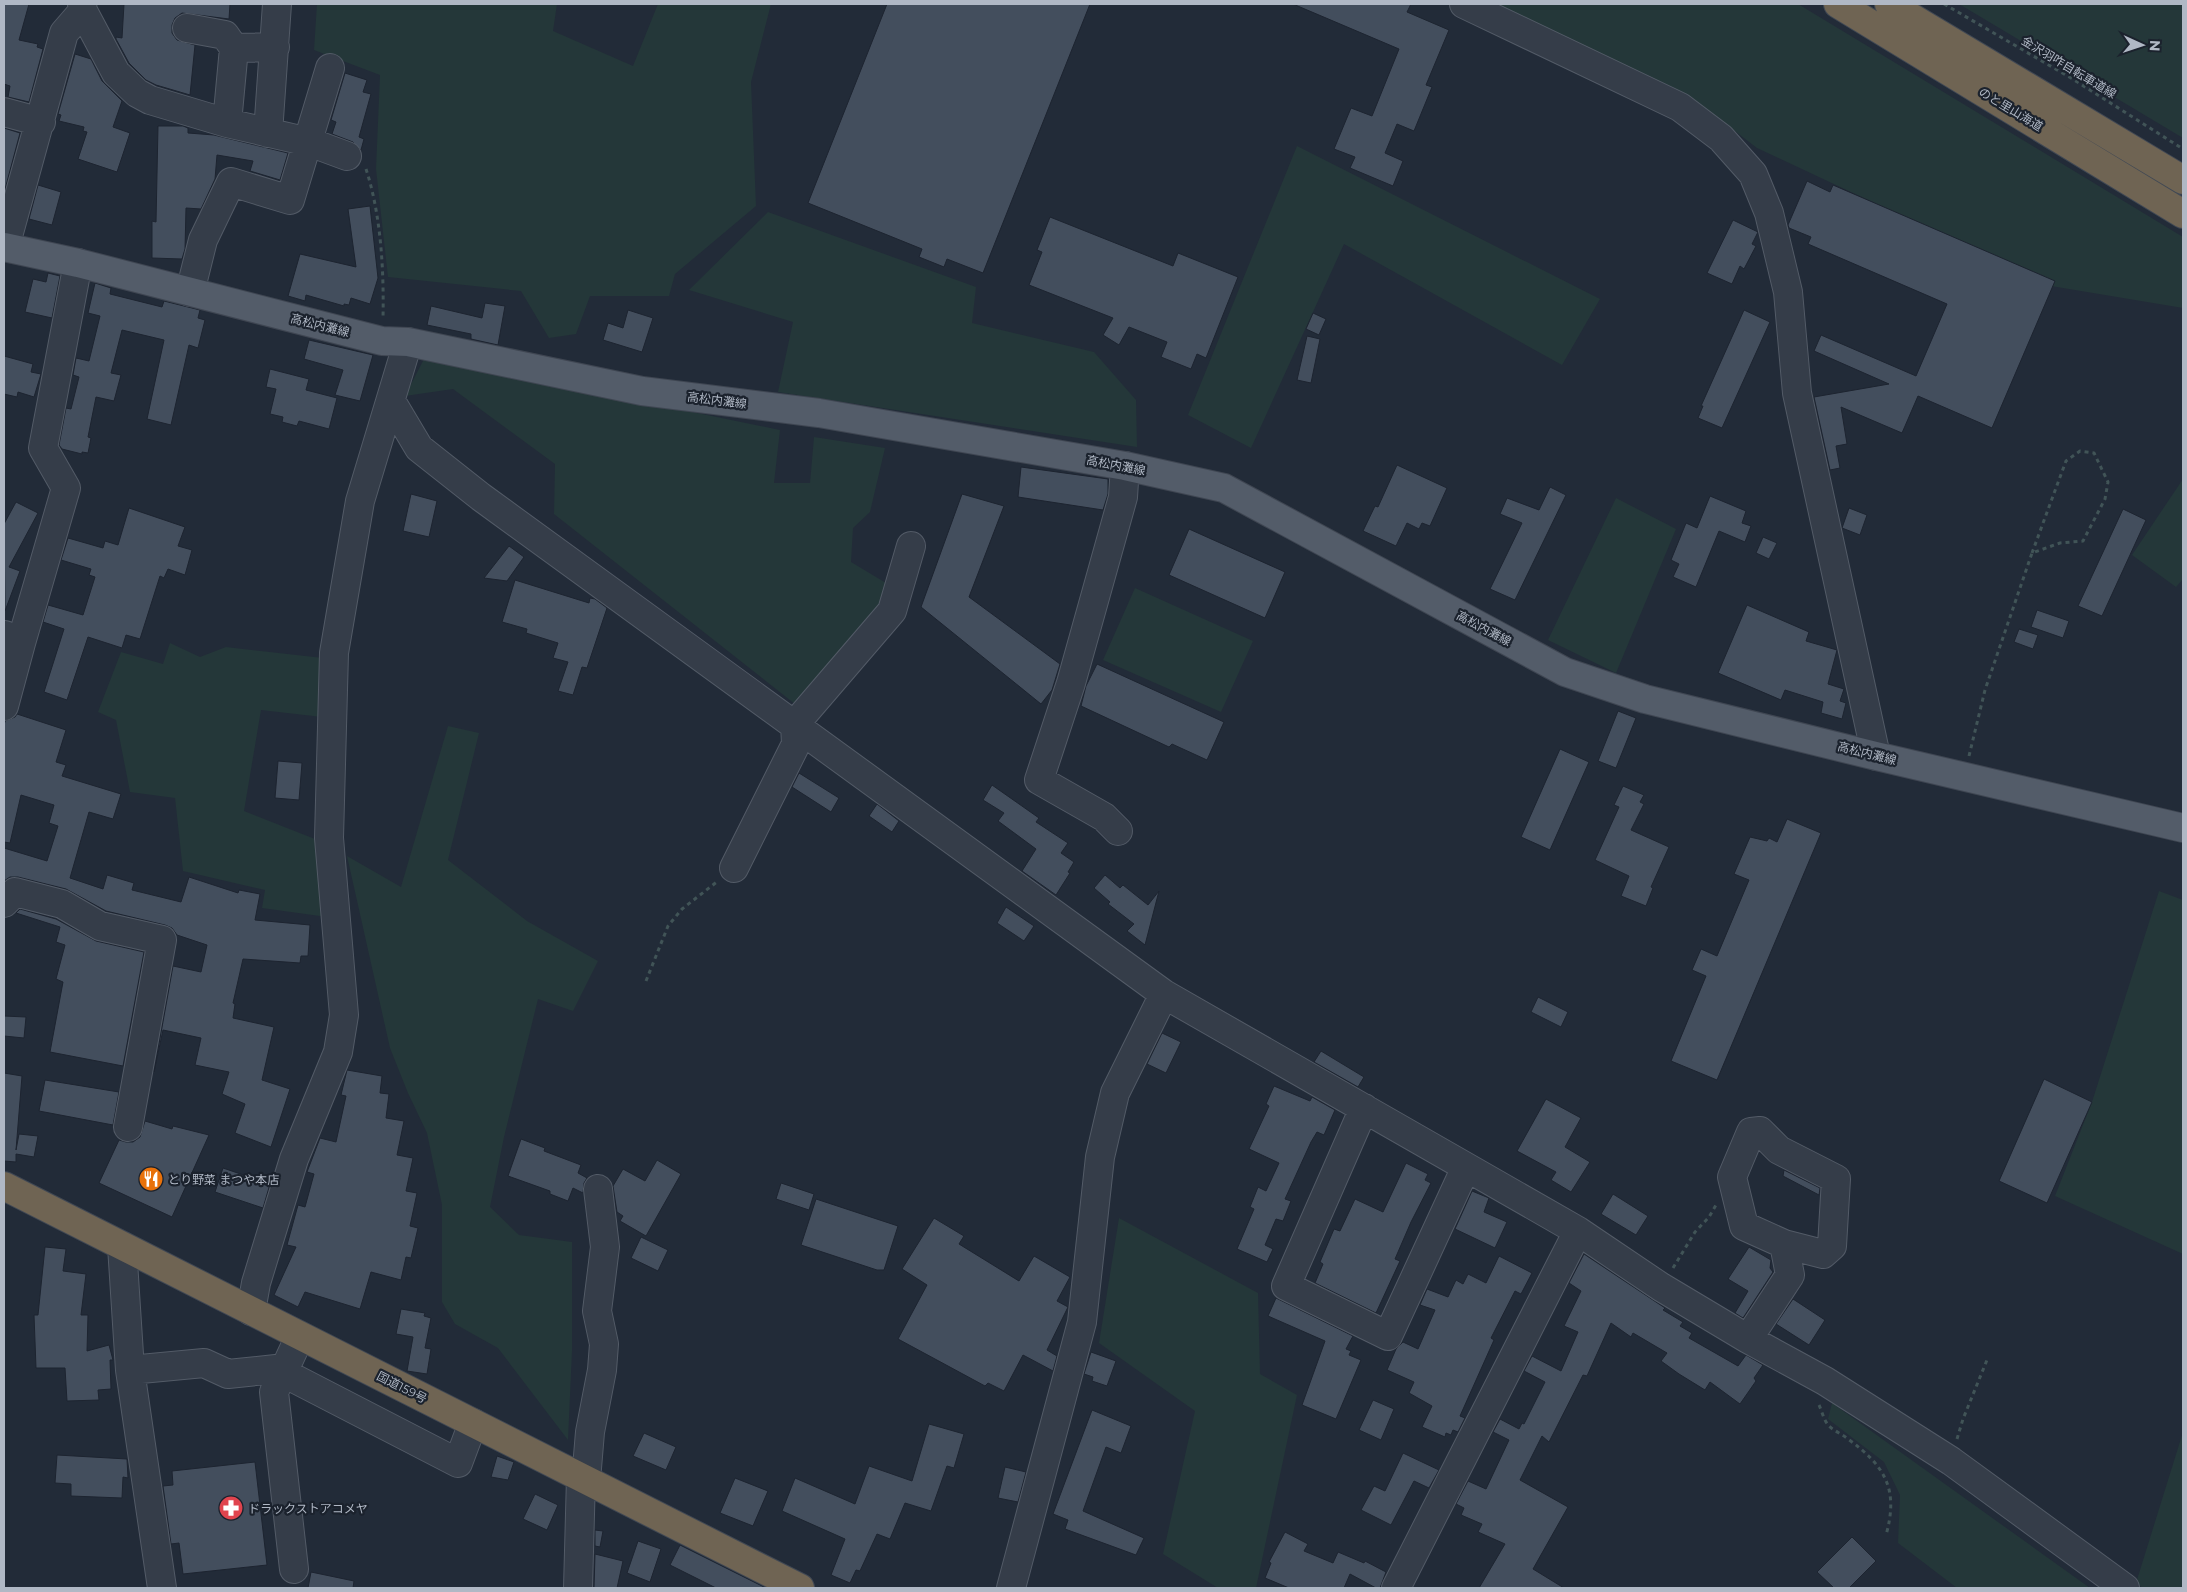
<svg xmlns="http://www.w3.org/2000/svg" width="2187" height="1592" font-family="Montserrat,'Noto Sans JP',sans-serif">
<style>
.green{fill:#243739}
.building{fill:#434e5d;stroke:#1d2430}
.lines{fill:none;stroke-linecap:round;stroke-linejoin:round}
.minor-casing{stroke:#535b67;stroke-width:30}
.major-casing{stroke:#3f4652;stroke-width:30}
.highway-casing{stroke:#404854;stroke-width:30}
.path{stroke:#415457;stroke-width:3;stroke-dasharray:4 4;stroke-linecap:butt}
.minor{stroke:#353d49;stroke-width:28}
.major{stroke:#535c69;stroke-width:28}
.highway{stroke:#6f6453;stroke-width:28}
.labels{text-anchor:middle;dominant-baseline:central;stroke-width:4.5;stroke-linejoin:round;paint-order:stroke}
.street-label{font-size:12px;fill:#b0b8c5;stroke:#1b222d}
.poi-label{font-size:12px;fill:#b0b8c5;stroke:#1b222d;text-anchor:start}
</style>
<rect width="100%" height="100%" fill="#222b38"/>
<path class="green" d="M317,4H557L553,31L633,66L658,4H771L751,82L756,206L675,274L669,296H590L576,334L549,338L521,291L388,277L376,169L380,75L314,50Z
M1497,4H1798L2183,237V308L2051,286L1757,148L1693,99Z
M1959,4H2183V138Z
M1297,146L1600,299L1562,365L1344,244L1251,448L1188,415Z
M768,212L976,287L972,323L1094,352L1136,400L1137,447L778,392L793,322L689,290Z
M425,357L780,430L774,483H810L814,437L885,448L870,512L853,528L851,562L886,583L882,611L800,708L554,514L555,464L453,389L405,396Z
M2183,479V579L2176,587L2132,555Z
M1616,498L1676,529L1616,673L1548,640Z
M1135,588L1253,641L1221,712L1103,660Z
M170,643L200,657L226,647L323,658L322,717L261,710L244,811L320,841L327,917L262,908L265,890L183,871L175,798L130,792L116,720L98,712L121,652L163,664Z
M448,726L479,733L448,860L527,921L598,961L573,1011L538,999L504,1137L490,1207L519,1235L572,1242V1351L568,1440L498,1348L455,1324L442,1302V1205L427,1133L408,1093L390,1048L347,856L401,887Z
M2159,891L2183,900V1254L2055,1196L2092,1102Z
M1119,1218L1258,1293L1260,1374L1297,1395L1256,1588H1218L1163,1554L1195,1411L1099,1343Z
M1832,1403L2090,1588H1957L1898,1543L1900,1495L1884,1462L1828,1419Z
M2183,1432V1588H2143L2136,1583Z"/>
<path class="building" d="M4,4H29L19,40L38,44L37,47L43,49L29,102L8,97L10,86L4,84Z
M124,4H230L229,19L182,13L175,18L172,25V33L177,40L195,45L190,95L156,85L146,80L129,63L116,39V37L122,38Z
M887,4H1090L983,273L947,259L944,267L919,257L922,249L808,203Z
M1293,4H1411L1407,12L1449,30L1426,85L1432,87L1414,131L1397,124L1385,153L1403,161L1393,186L1350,168L1355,157L1334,149L1351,108L1372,116L1399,49Z
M75,54L91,59L102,81L122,101L113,127L130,133L117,172L78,159L87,132L83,131L84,127L59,121L61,115L58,114Z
M345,73L367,80L363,92L371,94L359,137L364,139L361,150L353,142L332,134L336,122L331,120Z
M158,126H183L188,128V133L214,135L288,153L280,180L250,171L253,161L217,155L215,179L201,209L186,208L185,249L182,259L152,258V221L156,222Z
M4,128L20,133L4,193Z
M1807,181L1830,192L1833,185L2055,281L1992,428L1918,396L1902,433L1841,407L1847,444L1836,446L1840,468L1830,470L1814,397L1889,384L1814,351L1821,335L1916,376L1947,304L1808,244L1811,237L1789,228L1788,225Z
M38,185L61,192L52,225L29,219Z
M370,206L378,278L370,304L351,298L349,305L344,304V306L306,295L305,301L288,296L300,254L356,267L348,209Z
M1050,217L1173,266L1178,253L1238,277L1206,358L1197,354L1191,369L1161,357L1167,342L1129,327L1119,345L1103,335L1113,318L1029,285L1042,252L1037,250Z
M1733,220L1758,232L1752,244L1756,246L1744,269L1740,266L1732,284L1707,273Z
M48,273L60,276L52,318L25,312L33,279L46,282Z
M95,283L111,288L110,294L162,307L164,301L200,310L198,318L205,320L198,348L189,345L171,425L147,419L164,340L122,330L111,373L121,375L114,401L96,397L88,437L91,438L88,453L82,452V454L62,449L59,445L66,408L71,409L79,377L73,375L76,358L89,361L100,316L88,313Z
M485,303L505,306L498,345L471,339V334L427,325L431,306L482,318Z
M628,310L653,318L642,352L603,340L608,323L623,328Z
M1744,310L1770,322L1722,428L1698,418L1703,406H1701Z
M1313,313L1326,319L1319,335L1306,329Z
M1307,336L1320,339L1311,383L1297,380Z
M309,340L373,355L360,401L335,395L343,370L304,359Z
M4,356L33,364L31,372L41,374L34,397L18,392L17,397L4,394Z
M270,369L309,379L306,390L337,398L329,429L299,421L297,426L282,422L283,417L270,414L276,389L266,387Z
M1397,465L1447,488L1430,526L1422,523L1419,529L1407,523L1396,546L1363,531L1375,506L1378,507Z
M1021,467L1108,479V494L1103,510L1018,497Z
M1550,487L1566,495L1515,600L1490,589L1522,523L1500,514L1507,498L1539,510Z
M411,494L437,501L429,537L403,531Z
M962,494L1004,506L969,597L1060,664L1052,690L1041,704L921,607Z
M1710,496L1746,511L1742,523L1751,526L1745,542L1719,531L1696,587L1673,577L1679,564L1671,560L1686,523L1697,528Z
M16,502L38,513L9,567L20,571L5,611L4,524Z
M129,508L185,527L178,546L192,550L185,575L168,569L164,578L160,576L140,639L126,635L122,648L88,637L67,700L44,692L64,629L43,622L48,605L83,615L95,577L89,575L91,569L61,560L68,538L103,548L105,541L118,545Z
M1849,508L1867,515L1860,535L1842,528Z
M2123,509L2146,520L2102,616L2078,606Z
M1189,529L1285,572L1265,618L1169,575Z
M1763,537L1777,543L1769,559L1756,553Z
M509,546L524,557L507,581L484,578Z
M515,580L589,603L590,598L595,599L607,608L587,668L582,667L573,695L558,691L568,662L553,658L558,643L526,633L527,629L502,622Z
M1747,605L1809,632L1806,641L1837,650L1828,684L1844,689L1840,701L1846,703L1842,719L1821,713L1823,702L1785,690L1781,700L1718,673Z
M2037,610L2069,621L2063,638L2031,627Z
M2019,629L2038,635L2033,649L2014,642Z
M1097,664L1224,722L1207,760L1172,744L1169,747L1081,706L1086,686Z
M1618,711L1636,718L1616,768L1598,761Z
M17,714L66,730L56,762L66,765L62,776L121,794L113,819L89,812L70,878L103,889L107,875L134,883L132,890L181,902L189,877L238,893L239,890L260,894L255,920L310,925L308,956H301L300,963L243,959L233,1003L235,1004L233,1018L274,1027L262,1080L290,1089L271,1147L235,1133L245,1104L222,1094L229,1072L195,1065L201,1038L163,1030L154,1072L173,966L201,972L207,945L177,935L172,928L165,925L106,911L66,889L18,877H10L4,881V848L47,861L58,826L49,823L54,805L21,795L10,843L4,842V726L5,721L15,717Z
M1560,749L1589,762L1550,850L1521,837Z
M278,761L302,763L299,800L275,798Z
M799,773L839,798L831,812L792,787Z
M992,785L1039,818L1036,822L1068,843L1061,853L1074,862L1068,872L1070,873L1056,895L1022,871L1036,849L998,821L1004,813L983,800Z
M1623,786L1644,795L1640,802L1644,804L1631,830L1669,847L1651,887L1653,888L1646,906L1621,896L1629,876L1595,860L1619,807L1614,805Z
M877,804L899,821L892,832L869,816Z
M1787,819L1821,833L1717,1080L1671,1061L1706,976L1692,970L1701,949L1717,956L1749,880L1734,874L1750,837L1767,841L1769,838L1777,842Z
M1105,875L1120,888L1123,885L1148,905L1159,891L1145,945L1127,931L1134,924L1108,904L1110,902L1094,888Z
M1006,907L1034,926L1024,941L997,923Z
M20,909L56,919L96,941L144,952L123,1066L50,1052L63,982L56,979L65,945L56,942L60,927L16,913Z
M1538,997L1568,1012L1561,1027L1531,1012Z
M4,1016L26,1017L24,1038L4,1036Z
M1162,1033L1181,1042L1166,1073L1147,1064Z
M1321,1051L1364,1077L1358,1087L1314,1062Z
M347,1070L382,1076L380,1093L389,1094L386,1118L404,1121L397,1155L413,1158L406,1191L417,1193L410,1226L418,1228L411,1258L406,1257L401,1280L371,1272L360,1309L305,1292L298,1307L274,1295L296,1247L287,1245L298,1205L305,1207L314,1174L307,1172L320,1138L336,1142L346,1096L341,1095Z
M4,1073L22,1076L16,1150L19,1134L38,1136L34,1157L16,1154V1162L4,1161Z
M2044,1079L2092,1102L2047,1203L1999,1181Z
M45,1080L119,1092L113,1125L39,1111Z
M1274,1086L1310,1101L1312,1097L1335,1110L1324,1135L1317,1132L1311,1142L1285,1199L1291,1201L1283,1221L1276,1219L1265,1245L1273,1249L1267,1262L1237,1249L1254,1209L1250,1207L1258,1187L1266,1191L1279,1163L1249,1149L1269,1106L1266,1104Z
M1546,1099L1581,1118L1565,1147L1590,1162L1571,1192L1551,1180L1556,1172L1517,1151Z
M145,1121L172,1129L173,1126L209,1135L172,1217L99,1183L119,1140L126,1142H133L140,1137Z
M521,1139L545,1148L544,1151L581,1165L578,1173L587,1178L584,1183L583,1193L573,1188L568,1201L550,1194V1191L508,1176Z
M657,1160L681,1174L646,1236L620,1221L623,1216L617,1212L613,1186L623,1169L645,1181Z
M1406,1163L1428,1174L1425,1180L1431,1183L1411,1222L1395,1259L1400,1261L1376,1313L1315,1283L1323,1264L1320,1262L1334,1229L1340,1231L1355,1199L1383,1212Z
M223,1168L270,1184L263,1208L215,1192Z
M1784,1170L1820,1188L1819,1195L1783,1176Z
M781,1183L814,1194L809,1210L776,1199Z
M1472,1191L1489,1198L1484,1212L1507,1222L1495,1248L1455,1229Z
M1613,1194L1648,1216L1636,1235L1601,1214Z
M816,1199L898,1226L884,1270H877L801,1245Z
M934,1218L964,1236L959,1244L1019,1281L1034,1256L1070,1277L1057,1301L1068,1307L1047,1350L1057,1356L1053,1371L1023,1355L1004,1391L988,1383L985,1386L898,1339L927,1285L902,1269Z
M641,1237L668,1250L658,1271L631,1258Z
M45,1247L66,1249L63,1271L86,1274L81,1315H88L87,1351L109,1345L113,1360H110L111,1389L98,1390L99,1400L67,1401L65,1368H36L34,1315H38Z
M1749,1247L1771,1260L1770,1268L1773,1272L1743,1318L1735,1313L1748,1291L1728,1279Z
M1584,1254L1665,1308L1663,1310L1683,1322L1680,1326L1692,1333L1689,1338L1738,1366L1746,1355L1763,1365L1754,1378L1756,1381L1740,1404L1710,1382L1705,1390L1679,1374L1661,1361L1667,1353L1633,1333L1631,1337L1611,1323L1587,1376L1583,1375L1549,1442L1542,1436L1520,1480L1568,1507L1533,1569L1564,1588H1479L1505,1544L1478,1532L1482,1524L1461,1515L1464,1508L1456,1504L1468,1481L1486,1489L1509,1440L1493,1432L1500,1419L1519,1429L1522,1423L1524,1424L1545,1382L1524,1371L1532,1356L1561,1371L1578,1332L1564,1326L1581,1291L1569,1283Z
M1499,1256L1532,1273L1521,1294L1515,1291L1491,1338L1494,1340L1460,1416L1465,1418L1458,1432L1453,1430L1451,1435L1446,1433L1445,1437L1422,1427L1432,1406L1409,1393L1414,1382L1387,1370L1396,1349L1403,1342L1418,1349L1435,1310L1420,1305L1427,1289L1448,1297L1456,1280L1463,1284L1468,1274L1486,1283Z
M1276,1298L1353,1336L1346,1349L1351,1351L1349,1355L1361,1360L1336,1419L1302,1405L1325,1341L1268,1316Z
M1793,1299L1825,1320L1809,1345L1776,1324Z
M401,1309L425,1313L424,1316L431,1318L425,1348L431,1349L427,1374L407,1371L413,1337L396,1334Z
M1091,1352L1116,1361L1107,1386L1092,1381L1093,1377L1084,1374Z
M1373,1400L1394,1409L1381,1440L1359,1430Z
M1092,1410L1131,1426L1121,1453L1106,1447L1083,1511L1144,1538L1136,1555L1065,1529L1068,1520L1053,1514Z
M929,1424L964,1434L954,1468L947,1466L931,1511L905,1503L890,1539L877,1534L860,1571L856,1570L850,1583L831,1575L845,1539L782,1511L795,1478L855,1504L869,1466L912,1481Z
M644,1433L676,1447L666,1470L633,1456Z
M1403,1453L1439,1470L1429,1488L1414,1481L1391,1525L1361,1510L1374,1486L1385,1491Z
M57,1455L127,1459L128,1478L123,1477L122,1498L71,1496V1484L55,1483Z
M497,1456L514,1462L508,1480L491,1477Z
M255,1462L267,1565L183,1574L179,1543L171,1544L163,1486L173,1485L172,1471Z
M1005,1467L1026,1472L1018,1502L998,1498Z
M735,1478L768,1491L753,1526L720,1513Z
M535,1494L558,1505L547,1530L523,1519Z
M595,1530L603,1531L600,1547L595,1546Z
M1285,1532L1308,1544L1304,1551L1333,1563L1338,1552L1364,1563L1365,1561L1386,1572L1380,1588H1376L1350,1574L1344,1588H1289L1265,1578L1271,1563L1269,1562Z
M1852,1537L1876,1561L1849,1588H1834L1817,1572Z
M638,1541L661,1549L650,1582L627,1573Z
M680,1545L766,1588H716L670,1565Z
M595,1554L623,1561L617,1588H594Z
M311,1572L354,1581L353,1588H308Z"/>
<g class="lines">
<defs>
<path id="minor" d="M82,4L83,11L116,73L137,93L150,100L227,123L309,142L347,156
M1464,4L1680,107L1721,138L1753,174L1769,213L1788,292L1797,393L1876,756
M187,28L225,35L234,48
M4,112L41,122
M227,123L234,48L275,47
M268,133L277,4
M5,247L64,33L83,11
M190,292L203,240L231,182L290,200L330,68
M391,401L419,448L481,497L1164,994L1578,1231L1661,1287L1748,1339L1825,1381L1951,1461L2125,1588
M21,643L66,488L43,448L78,263
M4,706L21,643L5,635
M1118,831L1104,817L1039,780L1071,683L1123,497L1125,466
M734,868L796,744L795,724L892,611L911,546
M4,903L15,892L62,904L100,926L162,940L128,1127
M1364,1108L1286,1286L1388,1336L1466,1167
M122,1246L130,1370L162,1588
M251,1311L256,1283L294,1159L338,1052L344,1015L329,838L334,653L360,501L408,342
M1748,1339L1790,1275L1784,1244L1744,1226L1732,1177L1751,1132L1760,1131L1779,1150L1836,1179L1832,1246L1823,1254L1784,1244
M130,1370L204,1363L228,1374L276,1369L458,1463L473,1423
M586,1480L590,1432L602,1370L604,1344L597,1311L605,1247L598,1189
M294,1569L274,1392L300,1336
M578,1588L581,1477
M1011,1588L1082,1322L1100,1157L1115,1093L1164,994
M1396,1588L1578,1231"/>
<path id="major" d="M4,247L78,263L382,341L408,342L642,391L819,413L1125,466L1224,488L1565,672L1645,699L1876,756L2183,828"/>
<path id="highway" d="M1838,4L2183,214
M1889,4L2183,180
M4,1186L800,1588"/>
</defs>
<use href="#minor" class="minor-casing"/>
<use href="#major" class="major-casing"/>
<use href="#highway" class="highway-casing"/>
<path class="path" d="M1944,4L2071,78L2183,149
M366,169C381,215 384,270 383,319
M1969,756L1985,690L2032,553L2060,543L2083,541L2105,499L2108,482L2094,453L2080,451L2066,461L2032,553
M646,981L668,926L682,909L718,881
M1673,1268L1695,1232L1709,1217L1716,1205
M1819,1405C1822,1411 1824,1421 1829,1426C1834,1431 1842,1434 1848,1439C1885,1466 1899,1489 1886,1535
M1957,1439L1963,1419L1987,1360"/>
<use href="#minor" class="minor"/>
<use href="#major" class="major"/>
<use href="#highway" class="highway"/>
</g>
<defs>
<symbol id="restaurant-disc" viewBox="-11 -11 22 22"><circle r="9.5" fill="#e8710a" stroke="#1b222d"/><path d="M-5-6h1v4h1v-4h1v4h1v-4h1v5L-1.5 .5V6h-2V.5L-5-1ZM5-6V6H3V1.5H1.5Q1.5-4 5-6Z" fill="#fff"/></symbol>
<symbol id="pharmacy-disc" viewBox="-11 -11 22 22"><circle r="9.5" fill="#e0444e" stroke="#1b222d"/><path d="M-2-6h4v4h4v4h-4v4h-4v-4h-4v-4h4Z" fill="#fff"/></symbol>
</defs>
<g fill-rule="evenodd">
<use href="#restaurant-disc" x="137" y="1165" width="28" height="28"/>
<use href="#pharmacy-disc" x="217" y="1494" width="28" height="28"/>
</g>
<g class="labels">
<g class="street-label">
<text transform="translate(2069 67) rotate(31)">金沢羽咋自転車道線</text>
<text transform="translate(2011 109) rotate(31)">のと里山海道</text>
<text transform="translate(320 325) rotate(14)">高松内灘線</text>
<text transform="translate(717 400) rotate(7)">高松内灘線</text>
<text transform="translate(1116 465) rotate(11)">高松内灘線</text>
<text transform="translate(1484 628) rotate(28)">高松内灘線</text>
<text transform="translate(1867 753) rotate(14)">高松内灘線</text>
<text transform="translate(402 1387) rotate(27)">国道159号</text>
</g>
<g class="poi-label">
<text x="168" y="1179">とり野菜 まつや本店</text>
<text x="248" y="1508">ドラックストアコメヤ</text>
</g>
</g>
<rect width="2187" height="1592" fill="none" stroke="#b0b8c5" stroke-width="10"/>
<g transform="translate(2142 45) rotate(93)" stroke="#1b222d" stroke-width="4" paint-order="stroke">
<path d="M0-4L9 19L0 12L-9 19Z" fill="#b0b8c5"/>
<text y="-8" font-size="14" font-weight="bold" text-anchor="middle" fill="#b0b8c5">N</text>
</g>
</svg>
